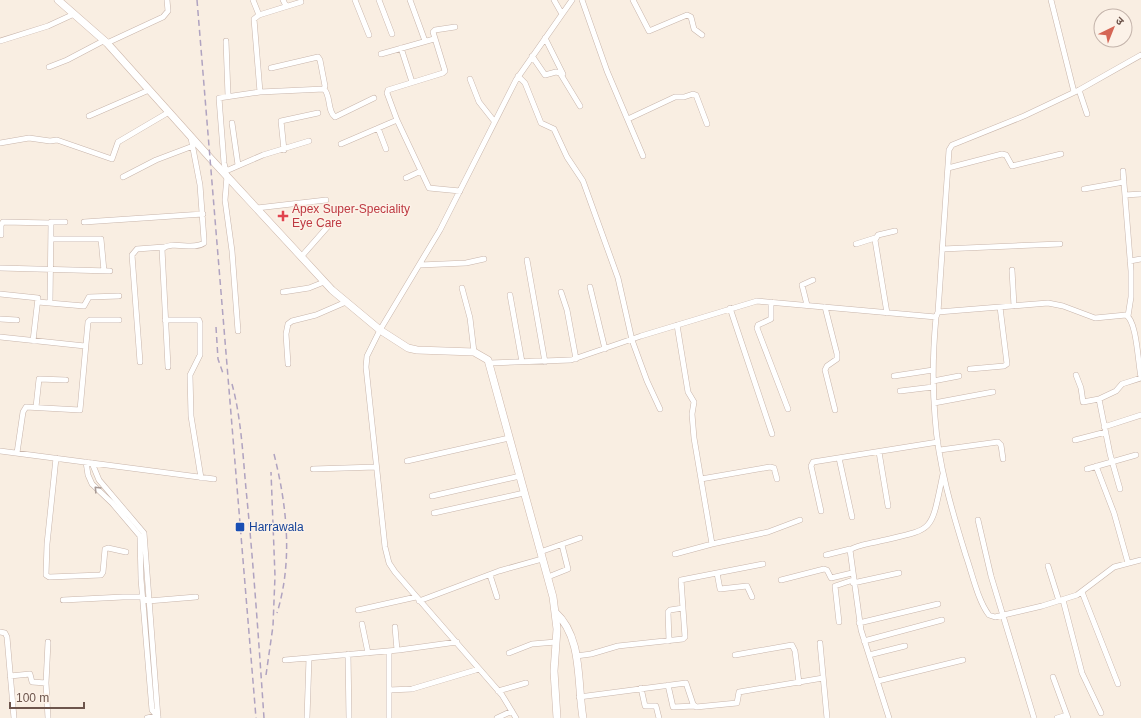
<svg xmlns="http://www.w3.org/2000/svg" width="1141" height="718" font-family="Helvetica,'Noto Sans Devanagari',sans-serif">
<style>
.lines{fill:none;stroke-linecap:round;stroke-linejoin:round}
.street-casing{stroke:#c8b5ab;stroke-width:6}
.secondary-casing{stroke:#cdb7ab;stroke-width:8}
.street{stroke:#fff;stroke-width:5}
.secondary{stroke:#fff;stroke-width:7}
.rail{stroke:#b0a3c0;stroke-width:1.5;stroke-dasharray:6 4;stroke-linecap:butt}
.oneway{stroke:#a79994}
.health-dot{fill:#e0444e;stroke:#fcf2e8;stroke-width:1.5}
.transit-dot{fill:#1a4fb4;stroke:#fcf2e8;stroke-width:1.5}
.labels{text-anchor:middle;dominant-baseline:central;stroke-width:3;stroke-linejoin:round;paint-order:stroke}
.health-label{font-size:12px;fill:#be3a42;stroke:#fcf2e8;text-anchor:start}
.transit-label{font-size:12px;fill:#164399;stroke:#fcf2e8;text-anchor:start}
</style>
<rect width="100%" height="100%" fill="#f9eee2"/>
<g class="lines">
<defs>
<path id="street" d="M253,0L259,15
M283,0L286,6
M355,0L369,35
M379,0L392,34
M410,0L425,41
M554,0L562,14
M582,0L607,71L643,156
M633,0L649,31L687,15L691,17L694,29L702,35
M1051,0L1074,92
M455,27L435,30L433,32L445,71L443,73L388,90L387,93L397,120L429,188L460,191
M545,38L563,74
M0,41L48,26L74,14
M226,41L228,96
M107,43L163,17L168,11L167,0
M401,48L412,82
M381,54L434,39
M532,56L545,75L556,72L560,73L580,106
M49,67L67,60L105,40
M271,68L318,57L320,60L325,86L324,89
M518,76L525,83L541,123L554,129L567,157L583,181L618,278L632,340L647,381L660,409
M470,79L479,102L494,121
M1079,90L1087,114
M260,92L254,19L259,15L301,2
M89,116L149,90
M628,119L675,97H684L693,94L696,95L707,124
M232,123L238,165
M378,128L386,149
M0,143L29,138L50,141L57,140L112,159L118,142L169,112
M341,144L397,120
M284,150L281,121L318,113
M948,168L1002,154L1006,155L1012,166L1061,154
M226,171L263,155L309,141
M1123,171L1131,271V297L1128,316
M123,177L156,160L193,146
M406,178L421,171
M1084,189L1124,182
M1125,195L1141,194
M257,208L326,200
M51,222H65
M84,222L203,214
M1,235V225L3,222L51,223L50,303
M51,239H101L104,271
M856,244L875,238
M942,249L1060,244
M301,257L330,224
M527,260L545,362
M1130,261L1141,259
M420,265L466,263L484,259
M0,268L110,271
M1012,270L1014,306
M590,287L605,349
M462,288L470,318L474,352
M283,292L309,288L324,282
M561,292L567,310L576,359
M0,294L38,298L33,341
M510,295L522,362
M38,302L84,306L89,297L119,296
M771,302V319L758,325L757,328L788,409
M807,305L802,285L813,280
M825,307L837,354V359L827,366L825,370L835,410
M730,308L772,434
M938,312L1048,303L1063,306L1095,318L1126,315C1137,321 1138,364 1141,377
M887,313L875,240L878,235L895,231
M936,317C933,350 932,383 935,417C938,464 952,511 966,556C972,573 978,601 989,615L995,617L1042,606L1077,595L1114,567L1141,560
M0,319L17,320
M165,320H199L200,323V355L190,375L191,416L201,478
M677,325L688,392L694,402L692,414L694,438L712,544L768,532L800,520
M238,331L232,251L225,200L227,176L224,163L219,98L260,92L324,89C331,95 327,111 335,117L374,98
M0,337L85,346
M140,362L132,255L137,249L164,247
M490,363L571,360L641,336L757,301L936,317L938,312L949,150L952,145L1024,116L1079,90L1141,55
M288,364L286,334L288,324L292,321L316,315L346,302
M168,367L162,249C173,240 193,251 204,243V240L200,185L191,138
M970,369L1004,366L1007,364L1000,307
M1076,375L1081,388L1083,402L1099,399
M894,376L933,370
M933,381L959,376
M900,391L933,387
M934,403L993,392
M36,407L39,379L66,380
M1104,427L1141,415
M1075,440L1106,432
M940,450L998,442L1001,445L1003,459
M0,451L214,479
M879,452L888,506
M17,453L23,412L26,407L80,410L88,322L90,320H119
M56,458L47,544L46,575L49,577L101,575L103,572L105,549L108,548L126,552
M839,458L852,517
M407,461L509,438
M86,462L88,475L92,484L112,503L140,536L141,579L152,710L158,717
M92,463L99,480L144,533L158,718
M1096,466L1114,513L1128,563
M313,469L376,467
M1087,469L1136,455
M701,479L770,467L774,468L777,479
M1120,489L1110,454L1099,399L1116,391L1122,384L1141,378
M432,496L520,476
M821,511L811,466L813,462L938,442
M434,513L524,493
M978,520L991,576L1034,718
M540,552L580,538
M675,554L712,544
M826,555L850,549
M1048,566L1059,601
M717,573L720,589L747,586L752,597
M490,575L497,597
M548,577L568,569L562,545
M781,580L824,569L827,570L831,578L852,573
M853,583L899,573
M1082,592L1118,684
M63,600L123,597H141L148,601L196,597
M1063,600L1082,673L1101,713
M419,601L499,571L542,559
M358,610L416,597
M839,622L835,586L853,580
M859,623L938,604
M362,624L368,653
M395,627L397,650
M0,632L5,633L7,637L14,718
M669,641L668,612L670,610L683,608
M864,641L942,620
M820,643L827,718
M389,651V718
M509,653L532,644L556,642
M348,654L349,718
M735,655L792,645L795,651L799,683
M869,655L905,646
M576,656L591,654L618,646L683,639L685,637L681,580L763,564
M285,660L399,650L457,642
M10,676L30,674L32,682L46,683L48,718
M1053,677L1068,718
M878,681L963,660
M46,683L48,642
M668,685L673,707L694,706
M641,688L645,706H656L659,718
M389,690L412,689L479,669
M498,691L526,683
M579,697L686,683L693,704L696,707L737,703L739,692L823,678
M147,718L156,716
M307,718L309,658
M497,718L512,711
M516,718L502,695L395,572L389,563L385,547L371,414L366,367L367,356L380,330L440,230L516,80L572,0
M889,718L861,630L850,550C857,545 868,544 876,542C936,528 930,535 943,474
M1057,718L1067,715"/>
<path id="secondary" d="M58,0L107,43L211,159L332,290L380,330L408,348L417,350L474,352L488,360L553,597L557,629L554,671L557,718
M555,612C583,637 577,683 583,718"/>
</defs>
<use href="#street" class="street-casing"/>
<use href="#secondary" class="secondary-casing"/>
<use href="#street" class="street"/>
<use href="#secondary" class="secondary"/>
<path class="rail" d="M197,0L256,718
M216,327L218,359L224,376
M232,384C242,421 243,461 247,499C254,572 259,645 264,718
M274,454C287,506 293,561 277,613
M266,675L273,626L275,576L271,472"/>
</g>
<defs><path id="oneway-chevron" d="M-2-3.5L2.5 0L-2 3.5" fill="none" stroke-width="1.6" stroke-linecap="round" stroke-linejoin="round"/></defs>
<use class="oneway" href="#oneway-chevron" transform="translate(97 489) rotate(-134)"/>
<path class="health-dot" d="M281 210h4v4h4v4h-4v4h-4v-4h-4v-4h4z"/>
<rect class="transit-dot" x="235" y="522" width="10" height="10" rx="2"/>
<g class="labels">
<g class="health-label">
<text x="292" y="209">Apex Super-Speciality<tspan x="292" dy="14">Eye Care</tspan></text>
</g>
<g class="transit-label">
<text x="249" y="527">Harrawala</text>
</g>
</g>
<g transform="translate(1113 28) rotate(43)"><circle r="19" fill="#fcf2e8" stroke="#c3b3aa"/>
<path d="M0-3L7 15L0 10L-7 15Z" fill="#d56655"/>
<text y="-6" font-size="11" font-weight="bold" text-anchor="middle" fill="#6d554c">उ</text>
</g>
<path d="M10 702v6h74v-6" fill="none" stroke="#6d554c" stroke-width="2"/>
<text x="16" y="702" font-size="12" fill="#6d554c" stroke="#fcf2e8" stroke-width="3" paint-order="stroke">100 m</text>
</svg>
